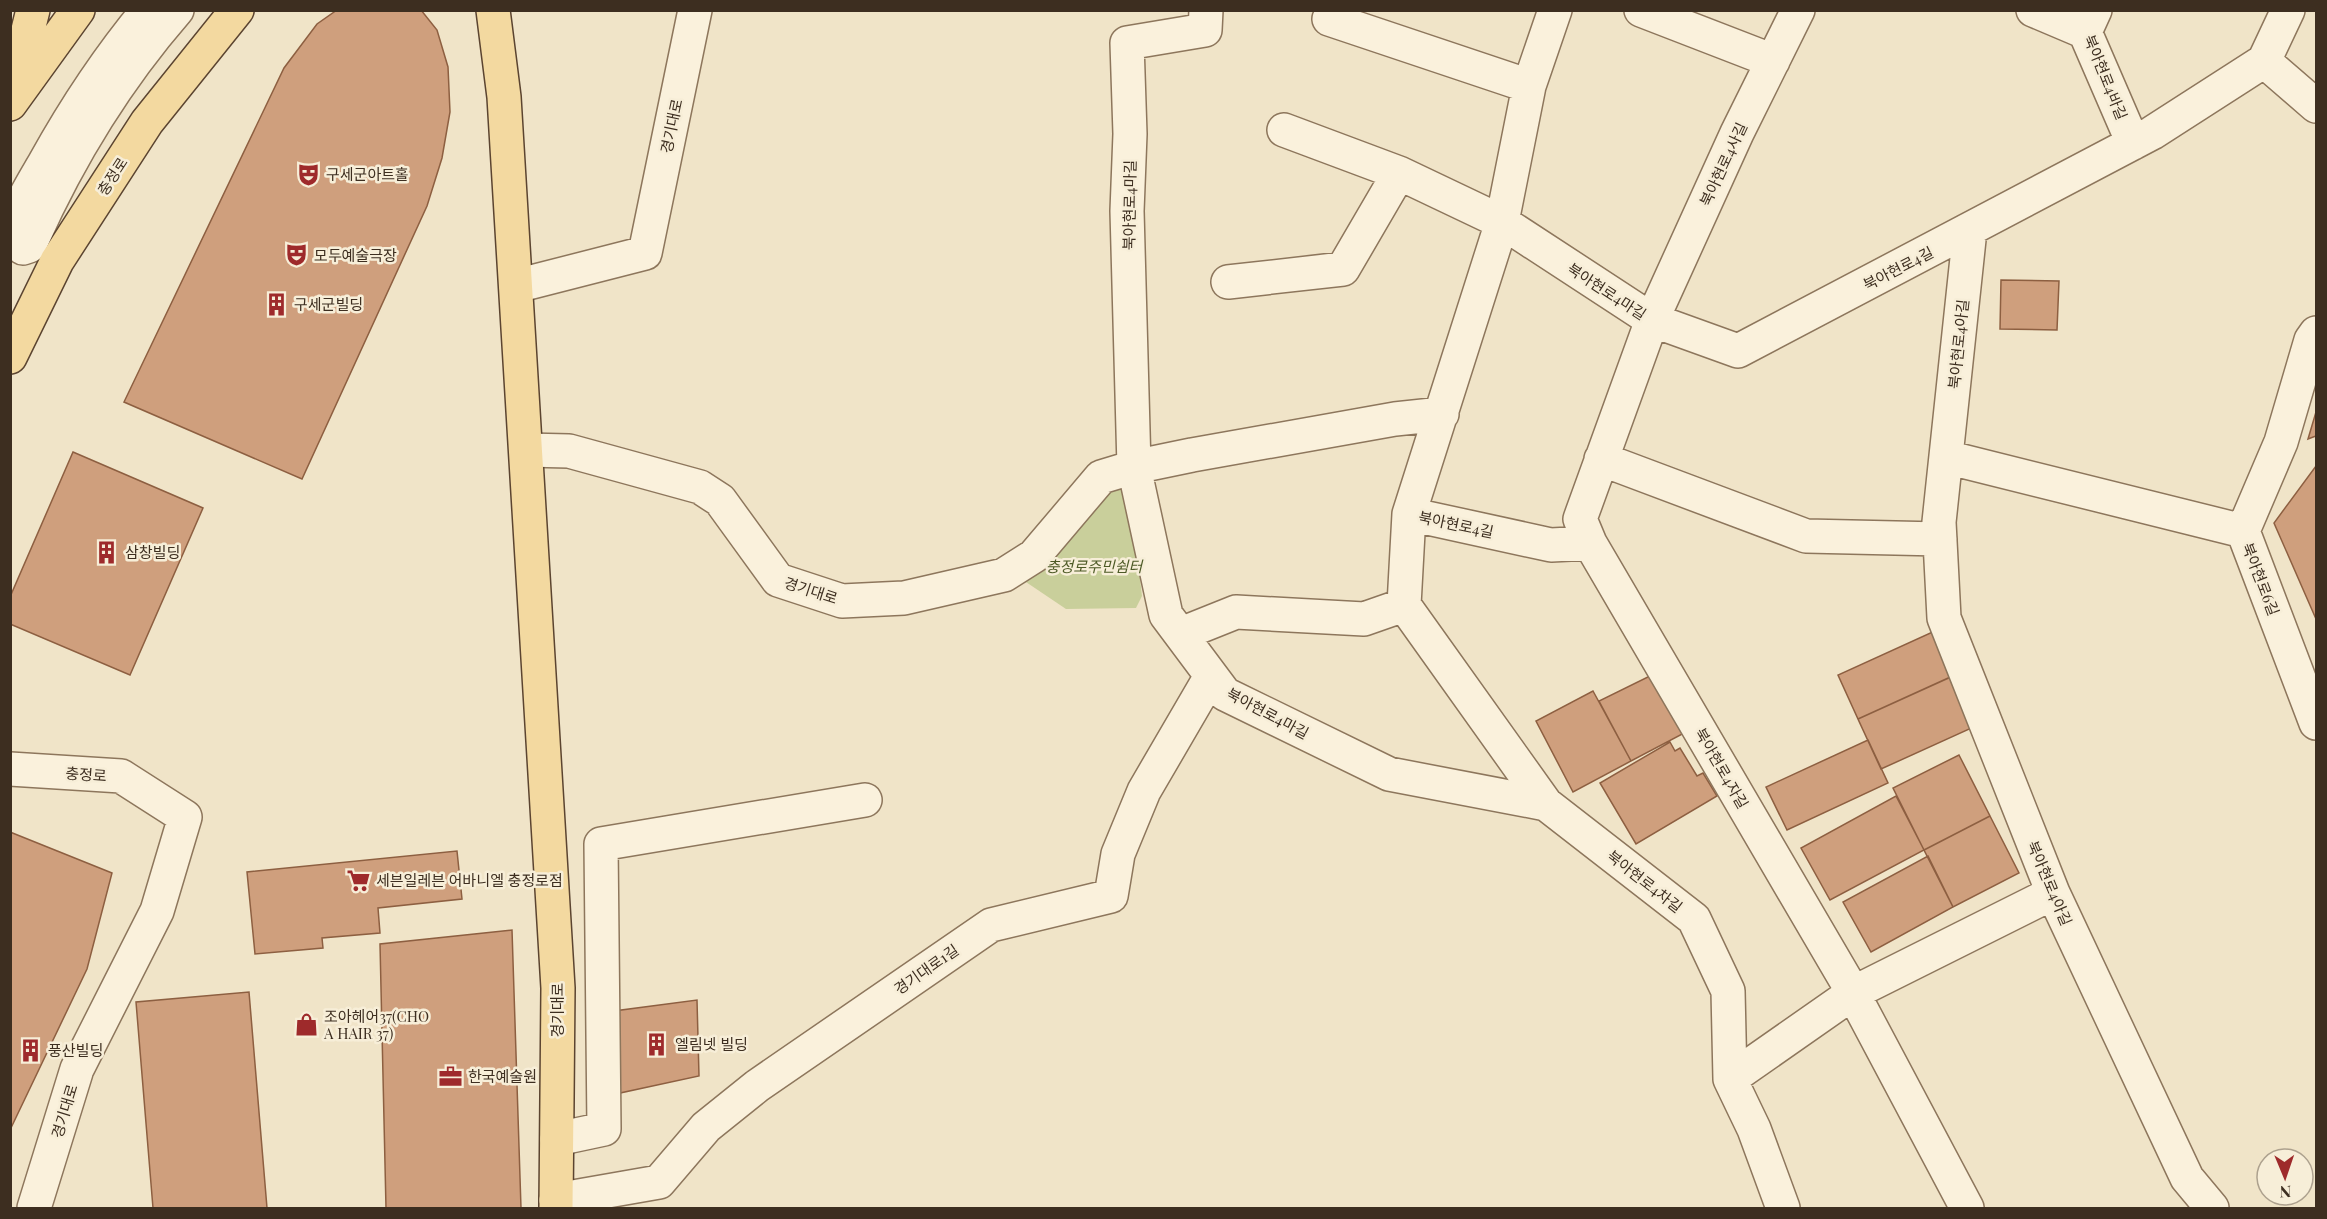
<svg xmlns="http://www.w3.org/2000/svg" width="2327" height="1219" font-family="'Playfair Display','Noto Sans KR',serif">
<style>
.green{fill:#c9cf9b}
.building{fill:#cf9f7d;stroke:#8d5f41;stroke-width:1.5}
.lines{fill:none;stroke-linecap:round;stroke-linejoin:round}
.minor-casing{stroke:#8d765c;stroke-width:36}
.major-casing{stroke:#5b4430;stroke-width:36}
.minor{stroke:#faf1dc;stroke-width:33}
.major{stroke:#f3d9a0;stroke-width:33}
.labels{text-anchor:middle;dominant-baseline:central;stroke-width:5;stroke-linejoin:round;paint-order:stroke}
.street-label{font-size:15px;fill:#3d2e20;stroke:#f7eed8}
.poi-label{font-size:15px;fill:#3d2e20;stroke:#f7eed8;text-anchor:start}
.park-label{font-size:15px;font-style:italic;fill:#4d5a26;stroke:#f7eed8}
</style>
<rect width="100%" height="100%" fill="#f0e4c8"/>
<path class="green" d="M1129,481L1142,596L1136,608L1066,609L1020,578L1099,493Z"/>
<path class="building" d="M337,10H421L437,30L448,67L450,112L442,158L427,206L302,479L124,402L284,68L317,24Z
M2001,280L2059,281L2057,330L2000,329Z
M2316,412V436L2308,439Z
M73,452L203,508L130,675L10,624V597Z
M2316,466V619L2274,523Z
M1937,630L1957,674L1858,719L1838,675Z
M1660,671L1690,730L1631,761L1599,701Z
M1953,676L1976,726L1881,769L1858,719Z
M1593,691L1631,761L1573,792L1536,721Z
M1868,740L1888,783L1787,830L1766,787Z
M1670,742L1675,751L1680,748L1697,776L1703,773L1717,796L1636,844L1600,783Z
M1959,755L1990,816L1924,850L1893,788Z
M1896,796L1924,850L1830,900L1801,848Z
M1990,816L2019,873L1953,907L1924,850Z
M10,832L112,873L87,969L10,1130Z
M457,851L462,899L378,908L380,933L322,938L323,948L255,954L247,872Z
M1928,856L1953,907L1871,952L1843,902Z
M512,930L521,1208H386L380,944Z
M249,992L267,1208H153L136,1002Z
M697,1000L699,1076L620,1093L614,1011Z"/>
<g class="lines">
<defs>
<path id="minor" d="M148,10C108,58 75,108 45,162C34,181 20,203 14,224C11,232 16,243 23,248L29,246L32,240C69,157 117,79 177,10
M1206,10L1205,30L1127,43L1130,134L1127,211L1134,467L1166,615L1225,694L1389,774L1546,804
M1641,10L1773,61
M1798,10L1737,133L1652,320L1580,519L1590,543L1847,982L1967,1208
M2033,10L2085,32
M2095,10L2085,32L2133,143
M1329,19L1529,86
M2264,61L2316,106
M1284,130L1399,173L1502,222L1652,320L1738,351L2152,133L2264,61L2288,10
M1970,230L1939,522L1944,618L2053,893L2187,1178L2212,1208
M1228,282L1343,269L1399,173
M516,286L645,253L695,10
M2316,333L2311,340L2281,442L2243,531L2316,723
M526,450L569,451L700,487L720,500L778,580L842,601L904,598L1004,575L1034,556L1101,477L1134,467L1192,455L1395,419L1442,414
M1946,457L2243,531
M1601,459L1806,536L1940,539
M1409,514L1551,545L1590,543
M1404,605L1546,804L1694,919L1728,991L1730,1079L1754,1129L1783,1208
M1404,605L1409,514L1502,222L1529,86L1555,10
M1181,634L1236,612L1364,619L1404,605
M10,769L121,776L185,817L157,911L77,1069L34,1208
M1730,1079L1853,993L2053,893
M557,1139L604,1129L601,844L865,800
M556,1200L659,1182L706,1127L757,1086L991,925L1111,896L1118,854L1144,791L1211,676"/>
<path id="major" d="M493,10L504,97L558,988L556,1208
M13,90L33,10
M10,104L78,10
M10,357L57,261L147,122L237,10"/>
</defs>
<use href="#minor" class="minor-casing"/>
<use href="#major" class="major-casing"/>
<use href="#minor" class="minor"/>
<use href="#major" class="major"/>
</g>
<defs>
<symbol id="theatre-bare" viewBox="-9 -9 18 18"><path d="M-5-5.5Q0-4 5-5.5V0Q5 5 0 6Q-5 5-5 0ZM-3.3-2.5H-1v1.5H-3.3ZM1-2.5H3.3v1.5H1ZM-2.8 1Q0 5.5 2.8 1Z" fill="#9e2a2b" stroke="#f7eed8" stroke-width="2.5" paint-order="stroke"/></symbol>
<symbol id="building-bare" viewBox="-9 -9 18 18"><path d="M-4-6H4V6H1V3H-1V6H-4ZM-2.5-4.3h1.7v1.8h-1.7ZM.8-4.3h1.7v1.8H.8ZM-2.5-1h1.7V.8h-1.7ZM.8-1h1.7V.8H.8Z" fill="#9e2a2b" stroke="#f7eed8" stroke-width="2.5" paint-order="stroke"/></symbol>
<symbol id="supermarket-bare" viewBox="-9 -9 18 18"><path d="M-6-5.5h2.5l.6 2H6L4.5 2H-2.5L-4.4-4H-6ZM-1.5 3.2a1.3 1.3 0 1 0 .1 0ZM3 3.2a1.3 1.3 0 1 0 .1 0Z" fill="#9e2a2b" stroke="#f7eed8" stroke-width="2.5" paint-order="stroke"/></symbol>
<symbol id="shop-bare" viewBox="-9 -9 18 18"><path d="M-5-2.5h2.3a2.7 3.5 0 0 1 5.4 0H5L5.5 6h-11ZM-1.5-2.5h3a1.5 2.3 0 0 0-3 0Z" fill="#9e2a2b" stroke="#f7eed8" stroke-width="2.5" paint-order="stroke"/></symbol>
<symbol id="office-bare" viewBox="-9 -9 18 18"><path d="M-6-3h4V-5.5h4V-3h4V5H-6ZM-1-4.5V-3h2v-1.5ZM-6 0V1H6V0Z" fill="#9e2a2b" stroke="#f7eed8" stroke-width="2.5" paint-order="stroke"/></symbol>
</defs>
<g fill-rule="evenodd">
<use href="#theatre-bare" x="292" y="158" width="33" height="33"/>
<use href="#theatre-bare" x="280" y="238" width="33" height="33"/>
<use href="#building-bare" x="260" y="288" width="33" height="33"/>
<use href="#building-bare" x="90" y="536" width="33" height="33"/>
<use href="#supermarket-bare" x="342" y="864" width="33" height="33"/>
<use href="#shop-bare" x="290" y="1008" width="33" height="33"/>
<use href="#building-bare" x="640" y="1028" width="33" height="33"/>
<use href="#building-bare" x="14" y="1034" width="33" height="33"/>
<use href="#office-bare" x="434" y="1060" width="33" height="33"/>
</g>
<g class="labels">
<g class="street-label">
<text transform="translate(2106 77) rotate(68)">북아현로4바길</text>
<text transform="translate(671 126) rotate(-78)">경기대로</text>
<text transform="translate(1723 164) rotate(-65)">북아현로4사길</text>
<text transform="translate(112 176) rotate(-57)">충정로</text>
<text transform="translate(1129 205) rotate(-89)">북아현로4마길</text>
<text transform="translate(1898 268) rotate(-27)">북아현로4길</text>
<text transform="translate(1607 291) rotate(33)">북아현로4마길</text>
<text transform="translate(1958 344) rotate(-84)">북아현로4아길</text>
<text transform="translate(1456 524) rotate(12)">북아현로4길</text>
<text transform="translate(2261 579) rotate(69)">북아현로6길</text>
<text transform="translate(811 590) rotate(18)">경기대로</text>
<text transform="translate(1268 713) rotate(28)">북아현로4마길</text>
<text transform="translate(1722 768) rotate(60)">북아현로4자길</text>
<text transform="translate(86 774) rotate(4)">충정로</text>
<text transform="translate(1645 881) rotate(38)">북아현로4차길</text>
<text transform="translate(2050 883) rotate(67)">북아현로4아길</text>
<text transform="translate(926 969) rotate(-35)">경기대로1길</text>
<text transform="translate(557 1010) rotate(-90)">경기대로</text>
<text transform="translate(64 1111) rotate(-73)">경기대로</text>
</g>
<g class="poi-label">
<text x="326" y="174">구세군아트홀</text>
<text x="314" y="255">모두예술극장</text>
<text x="294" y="304">구세군빌딩</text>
<text x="125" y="552">삼창빌딩</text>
<text x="376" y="880">세븐일레븐 어바니엘 충정로점</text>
<text x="324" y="1016">조아헤어37(CHO<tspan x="324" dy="17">A HAIR 37)</tspan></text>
<text x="675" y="1044">엘림넷 빌딩</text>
<text x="48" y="1050">풍산빌딩</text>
<text x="468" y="1076">한국예술원</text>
</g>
<g class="park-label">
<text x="1094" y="566">충정로주민쉼터</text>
</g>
</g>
<rect width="2327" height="1219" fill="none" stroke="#3d2e20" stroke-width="24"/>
<g transform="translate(2285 1177) rotate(178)"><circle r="28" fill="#f7eed8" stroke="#ada18e" stroke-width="1.5"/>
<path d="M0-4.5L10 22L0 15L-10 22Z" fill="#9e2a2b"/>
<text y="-9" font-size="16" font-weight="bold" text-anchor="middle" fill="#3d2e20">N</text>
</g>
</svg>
